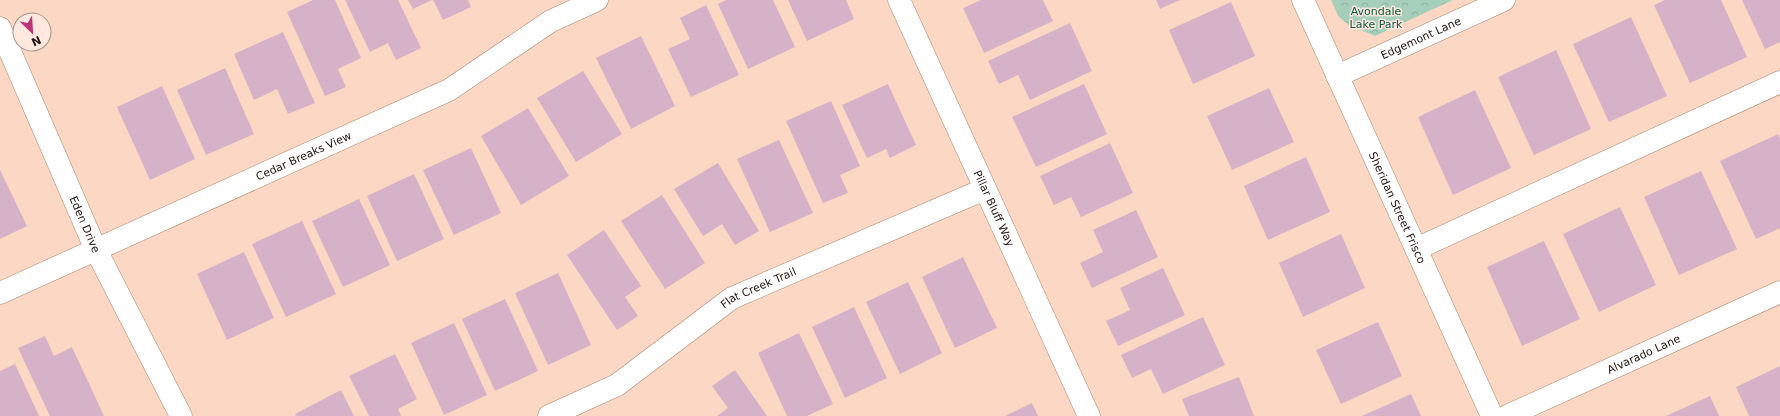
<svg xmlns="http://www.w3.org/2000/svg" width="1780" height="416" font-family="'DejaVu Sans',sans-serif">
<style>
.park{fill:url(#park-crowns)}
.building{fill:#d5b2c7}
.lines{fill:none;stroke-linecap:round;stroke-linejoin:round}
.minor-casing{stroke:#a68573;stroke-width:23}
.minor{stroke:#fff;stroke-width:22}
.labels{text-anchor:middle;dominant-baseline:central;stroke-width:3;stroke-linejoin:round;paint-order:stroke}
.park-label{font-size:11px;fill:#0b593f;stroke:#ffe8dd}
.street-label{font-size:11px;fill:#21140e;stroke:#ffe8dd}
</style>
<defs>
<pattern id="park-crowns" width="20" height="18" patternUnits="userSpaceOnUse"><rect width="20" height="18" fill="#a5cfbb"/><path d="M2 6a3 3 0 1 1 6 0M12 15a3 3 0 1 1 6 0" fill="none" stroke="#8eb1a0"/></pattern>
</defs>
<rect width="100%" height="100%" fill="#fcd8c4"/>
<path class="park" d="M1331,0H1453L1375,36L1349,25L1339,17Z"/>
<path class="building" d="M313,0H335L361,58L338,69L346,87L325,96L287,12Z
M345,0H398L421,48L396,60L388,43L370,52Z
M408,0H432L413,9Z
M433,0H468L471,7L443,20Z
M726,0H773L795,47L748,69L718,4Z
M788,0H846L854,19L807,41Z
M981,0H1043L1053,21L984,53L963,8Z
M1156,0H1180L1160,9Z
M1665,0H1721L1747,57L1690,83L1654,5Z
M1742,0H1780V42L1765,49Z
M1231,2L1255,56L1193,84L1169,30Z
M706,5L739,75L691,97L668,49L690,39L680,18Z
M1631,17L1667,96L1609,122L1573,44Z
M1070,23L1092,71L1030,100L1018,75L999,84L988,61Z
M283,32L315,103L288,114L277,89L254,100L234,54Z
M641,36L675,106L631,129L596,58Z
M1556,50L1591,129L1534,155L1498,77Z
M225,68L254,134L206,155L177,90Z
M583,71L622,134L576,162L537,98Z
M888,84L916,145L890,158L886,149L867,158L842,105Z
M1084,84L1107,134L1036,167L1012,117Z
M162,86L195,159L150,180L117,107Z
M1269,88L1294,142L1232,170L1207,116Z
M1475,90L1511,168L1453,195L1418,117Z
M831,101L860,166L840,175L848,193L823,203L786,121Z
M528,108L569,176L521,205L481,136Z
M1778,134L1780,139V228L1756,239L1720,161Z
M779,140L813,213L770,232L737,159Z
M1110,143L1133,193L1081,217L1071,197L1054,205L1040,176Z
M471,148L501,213L454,235L423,170Z
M1306,157L1330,212L1268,240L1244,186Z
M718,163L759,231L735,245L722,224L703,236L674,189Z
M0,170L27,226L0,239Z
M1701,171L1737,249L1679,275L1644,197Z
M414,174L444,239L397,261L367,196Z
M662,195L705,263L665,289L621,221Z
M359,199L390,265L343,287L312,221Z
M1620,207L1656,285L1599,312L1563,234Z
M1136,210L1158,257L1092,288L1080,263L1103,252L1093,230Z
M302,221L336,294L286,317L252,244Z
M604,230L641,286L625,297L638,316L617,330L567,255Z
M1341,234L1365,288L1303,317L1279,263Z
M1544,241L1580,319L1522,346L1487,267Z
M244,252L274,318L227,340L197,274Z
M963,257L997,328L955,348L922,277Z
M1163,268L1185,315L1118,346L1106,321L1130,310L1120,288Z
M558,273L591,345L548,365L515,293Z
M908,282L942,353L900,374L866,302Z
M505,299L538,371L495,391L462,319Z
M854,307L887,378L845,398L812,327Z
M1203,317L1225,365L1163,394L1151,369L1132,378L1121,355Z
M1378,322L1402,376L1341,404L1316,350Z
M454,323L487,395L444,415L411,343Z
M799,333L833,404L807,416H787L758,353Z
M45,336L54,356L72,347L104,416H50L18,348Z
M395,354L417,399L398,409L401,416H369L349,376Z
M15,364L39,416H0V371Z
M1780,366V416H1749L1736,387Z
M735,370L767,416H717L728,408L712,386Z
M1239,377L1254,416H1189L1182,399Z
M341,390L354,416H296L295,414Z
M1411,394L1421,416H1362Z
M1710,396L1719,416H1666Z
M1032,403L1038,416H1005Z"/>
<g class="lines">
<defs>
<g id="minor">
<path id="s1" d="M899,0L1089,416"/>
<path id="s2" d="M1303,0L1492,416"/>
<path id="s3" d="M0,28L96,250L181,416"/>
<path id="s4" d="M1337,76L1504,0"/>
<path d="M1416,249L1780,82"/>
<path id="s5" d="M0,293L449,90L551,21L597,0"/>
<path id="s6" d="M549,416L617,385L732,298L985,189"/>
<path id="s7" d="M1507,416L1780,292"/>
</g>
</defs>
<use href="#minor" class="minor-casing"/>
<use href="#minor" class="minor"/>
</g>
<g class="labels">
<g class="park-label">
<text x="1376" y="11">Avondale<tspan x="1376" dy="13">Lake Park</tspan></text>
</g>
<g class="street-label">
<text stroke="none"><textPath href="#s4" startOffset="92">Edgemont Lane</textPath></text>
<text stroke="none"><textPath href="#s5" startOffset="333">Cedar Breaks View</textPath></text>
<text stroke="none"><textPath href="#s1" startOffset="229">Pillar Bluff Way</textPath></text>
<text stroke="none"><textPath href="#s2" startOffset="228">Sheridan Street Frisco</textPath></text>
<text stroke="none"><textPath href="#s3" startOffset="214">Eden Drive</textPath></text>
<text stroke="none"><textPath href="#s6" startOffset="247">Flat Creek Trail</textPath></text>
<text stroke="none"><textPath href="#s7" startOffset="150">Alvarado Lane</textPath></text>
</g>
</g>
<g transform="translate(32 32) rotate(155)"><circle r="19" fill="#ffe8dd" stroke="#a6938a"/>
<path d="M0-3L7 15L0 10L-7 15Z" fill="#ba3477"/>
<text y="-6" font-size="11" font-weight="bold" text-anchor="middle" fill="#21140e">N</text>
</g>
</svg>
